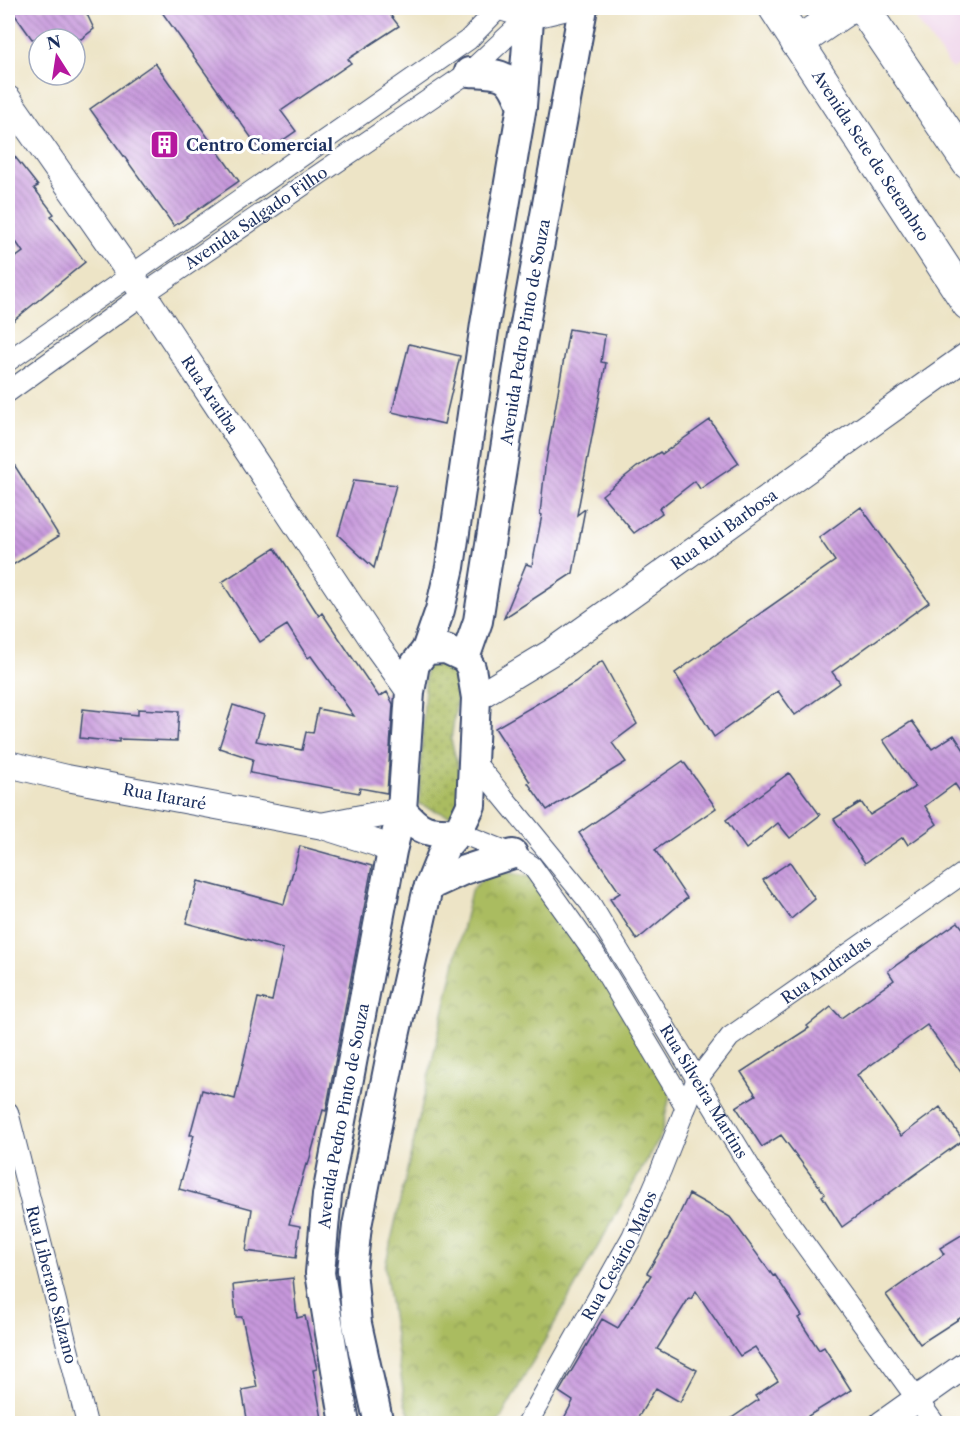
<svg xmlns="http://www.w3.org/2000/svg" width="975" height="1431" font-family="'Libre Caslon Text',serif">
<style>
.built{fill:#edd0e8}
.park{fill:url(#park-crowns);stroke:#62765f;stroke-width:1.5}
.garden{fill:url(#garden-dots);stroke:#62765f;stroke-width:1.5}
.building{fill:url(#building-back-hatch)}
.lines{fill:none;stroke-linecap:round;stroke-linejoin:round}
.minor-casing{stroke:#3a4a6e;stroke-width:22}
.tertiary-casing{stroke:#3a4a6e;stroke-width:28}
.secondary-casing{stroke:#3a4a6e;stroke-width:32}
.primary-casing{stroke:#3a4a6e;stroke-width:34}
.minor{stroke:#fff;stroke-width:20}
.tertiary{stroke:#fff;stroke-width:26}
.secondary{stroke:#fff;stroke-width:28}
.primary{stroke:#fff;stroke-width:32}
.labels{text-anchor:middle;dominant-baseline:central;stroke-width:6;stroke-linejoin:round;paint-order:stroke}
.poi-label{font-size:16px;font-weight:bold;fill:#1b2f5e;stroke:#fff;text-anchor:start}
.street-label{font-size:16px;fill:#1b2f5e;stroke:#fff}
</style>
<defs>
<pattern id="park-crowns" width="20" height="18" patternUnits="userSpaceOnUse" patternTransform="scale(1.5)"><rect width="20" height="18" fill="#aabc60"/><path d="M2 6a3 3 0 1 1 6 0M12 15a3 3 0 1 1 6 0" fill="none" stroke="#8a9952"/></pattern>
<pattern id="garden-dots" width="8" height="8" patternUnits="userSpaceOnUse" patternTransform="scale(1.5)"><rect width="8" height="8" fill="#aabc60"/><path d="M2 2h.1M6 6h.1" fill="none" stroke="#8a9952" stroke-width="1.8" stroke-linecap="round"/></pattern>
<pattern id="building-back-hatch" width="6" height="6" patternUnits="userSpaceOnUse" patternTransform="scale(1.5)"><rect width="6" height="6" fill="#c798dc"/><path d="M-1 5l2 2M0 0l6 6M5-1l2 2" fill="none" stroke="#a17cb6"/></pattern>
</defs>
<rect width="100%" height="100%" fill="#fff"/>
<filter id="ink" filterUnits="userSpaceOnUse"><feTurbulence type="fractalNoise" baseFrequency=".0167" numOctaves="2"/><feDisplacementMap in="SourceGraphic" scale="12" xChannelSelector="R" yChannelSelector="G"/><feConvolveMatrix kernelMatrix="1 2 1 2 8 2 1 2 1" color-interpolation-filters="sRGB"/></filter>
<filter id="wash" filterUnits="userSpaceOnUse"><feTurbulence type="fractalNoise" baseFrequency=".008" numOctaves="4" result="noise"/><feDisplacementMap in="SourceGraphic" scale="24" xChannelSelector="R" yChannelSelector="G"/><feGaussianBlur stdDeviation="1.35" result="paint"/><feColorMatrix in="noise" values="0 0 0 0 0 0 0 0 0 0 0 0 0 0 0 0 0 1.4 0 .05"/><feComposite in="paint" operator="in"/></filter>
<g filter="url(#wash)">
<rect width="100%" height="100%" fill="#ede4c6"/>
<path class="built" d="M908,8H967V58L952,69Z"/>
<path class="park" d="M491,869L540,879L672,1087L661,1135L498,1423H413L405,1403L385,1267L471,891Z"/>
<path class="garden" d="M426,662L461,671L451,740L464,790L452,817L419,804Z"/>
<g id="blocks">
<path class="building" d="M10,8H84L94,29L81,39H32Z
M159,8H385L399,26L348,59L351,63L281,111L296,131L263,154Z
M155,63L239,181L174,226L90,109Z
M8,148L38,186L34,188L54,214L51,216L85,262L8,325V263L23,252L8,230Z
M569,329L605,335L601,362L606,363L577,515L585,509L573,573L504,618L526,564L532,566L542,515L540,514L545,467Z
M409,344L460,356L444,424L392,412Z
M710,420L739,463L700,489L695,481L659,509L662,513L634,533L602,495L637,467L660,452L662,454Z
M8,455L59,536L8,568Z
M354,480L396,485L374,568L338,535Z
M861,507L929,602L832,672L840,683L795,715L778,691L714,737L675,673L835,561L819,538Z
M275,548L319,616L322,613L379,697L387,692L393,704L387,793L360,788L359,793L250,773L253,759L219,748L233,705L264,715L256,741L302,750L306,732L313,733L318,709L354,716L311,656L308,658L287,625L260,642L222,582Z
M602,661L637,724L612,743L626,762L547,810L528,783L530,782L495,728L575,682Z
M83,709L138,715V709L179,711L177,741L119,739V742L80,738Z
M912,721L932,749L954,735L968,756V803L955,784L925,806L937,824L908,845L903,837L865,863L834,819L861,802L870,815L915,787L883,740Z
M683,761L716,808L655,850L687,898L637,940L610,899L620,893L579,833Z
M789,773L820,815L790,838L778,823L746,849L726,820Z
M300,846L372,866L326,1111L323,1110L308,1165L306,1164L289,1224L300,1226L296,1258L246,1251L252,1209L179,1189L194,1135H190L202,1090L235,1099L258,998L272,1001L283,949L186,923L198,881L284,904Z
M790,862L815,899L791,919L763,880Z
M958,922L968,935V1082L927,1025L857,1075L901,1136L940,1107L963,1140L842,1227L822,1196L825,1194L781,1135L762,1147L736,1107L756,1095L741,1072L809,1028L807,1026L831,1007L841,1018L894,980L888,971Z
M689,1194L730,1217L773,1276L775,1275L802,1316L798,1318L819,1350L824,1347L851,1390L808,1416L813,1424H723L758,1400L755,1396L778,1381L755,1347L740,1356L696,1291L691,1299L689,1298L657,1349L697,1370L680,1402L656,1388L634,1424H561L573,1401L559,1392L602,1319L618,1328L651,1275L647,1273L668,1238Z
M968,1231V1313L920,1344L886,1295L944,1254L940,1248Z
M293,1278L297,1318L305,1316L317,1369L313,1370L323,1424H248L242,1390L257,1387L242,1317H236L233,1285Z"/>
</g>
</g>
<g filter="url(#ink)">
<use href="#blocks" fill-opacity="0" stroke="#3a4a6e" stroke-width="1.5"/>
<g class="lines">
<defs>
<g id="minor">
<path d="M8,361L468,40L499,8"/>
<path id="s1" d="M8,392L144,294L469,72L529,16"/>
<path id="s2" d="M473,760L590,903L756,1177L935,1424"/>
<path d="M458,832L513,854L532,866L594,953L686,1107"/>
<path id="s3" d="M8,1112L87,1424"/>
<path id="s4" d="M527,1424L632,1237L661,1170L696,1081L730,1037L968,870"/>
</g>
<g id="tertiary">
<path d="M504,8L529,16L563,8"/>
<path id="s5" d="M8,99L131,275L379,649L410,692"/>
<path id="s6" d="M476,698L552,652L968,355"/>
<path id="s7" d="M8,764L67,778L323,826L376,843L392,851"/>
<path d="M326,825L402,810"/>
<path d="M882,1424L968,1363"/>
</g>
<g id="secondary">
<path d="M469,72C503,74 509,72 522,106"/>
<path d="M426,650L440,610L450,567L485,324L522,106L530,8"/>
<path id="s8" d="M465,658L478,621L523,335L583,8"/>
<path d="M429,886L464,870L513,854"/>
<path id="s9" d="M345,1424L320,1273L327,1195L392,851L402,810"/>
<path d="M379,1424L357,1324L352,1270L357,1226L392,1049L427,892L445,847L458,832L471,805L476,698L471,668L465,658L446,649L426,650L415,664L410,692L402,810C421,833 429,833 458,832"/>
</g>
<g id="primary">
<path id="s10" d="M775,8L968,304"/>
<path d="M863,8L968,163"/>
<path d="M797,43L848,8"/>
</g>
</defs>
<use href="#minor" class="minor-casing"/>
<use href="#tertiary" class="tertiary-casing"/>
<use href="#secondary" class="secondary-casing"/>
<use href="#primary" class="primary-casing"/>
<use href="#minor" class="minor"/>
<use href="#tertiary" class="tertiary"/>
<use href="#secondary" class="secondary"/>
<use href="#primary" class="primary"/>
</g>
</g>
<defs>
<symbol id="building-square" viewBox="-11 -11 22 22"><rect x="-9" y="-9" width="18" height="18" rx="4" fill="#b5179e" stroke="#fff"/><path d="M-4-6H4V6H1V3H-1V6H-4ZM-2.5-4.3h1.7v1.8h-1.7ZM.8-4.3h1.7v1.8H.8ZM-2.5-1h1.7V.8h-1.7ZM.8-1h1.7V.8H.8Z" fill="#fff"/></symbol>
</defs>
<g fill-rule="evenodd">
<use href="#building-square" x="148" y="128" width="33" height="33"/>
</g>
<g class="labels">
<g class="poi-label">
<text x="186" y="145">Centro Comercial</text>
</g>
<g class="street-label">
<text stroke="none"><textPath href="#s10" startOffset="176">Avenida Sete de Setembro</textPath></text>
<text stroke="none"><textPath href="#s1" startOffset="303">Avenida Salgado Filho</textPath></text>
<text stroke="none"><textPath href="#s8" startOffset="332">Avenida Pedro Pinto de Souza</textPath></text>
<text stroke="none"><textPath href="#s5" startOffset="358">Rua Aratiba</textPath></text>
<text stroke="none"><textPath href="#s6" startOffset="300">Rua Rui Barbosa</textPath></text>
<text stroke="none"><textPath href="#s7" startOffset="160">Rua Itararé</textPath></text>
<text stroke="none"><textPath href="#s4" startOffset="556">Rua Andradas</textPath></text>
<text stroke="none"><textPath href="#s2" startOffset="405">Rua Silveira Martins</textPath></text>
<text stroke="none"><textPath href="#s9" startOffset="312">Avenida Pedro Pinto de Souza</textPath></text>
<text stroke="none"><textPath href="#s4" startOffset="192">Rua Cesário Matos</textPath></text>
<text stroke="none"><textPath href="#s3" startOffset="178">Rua Liberato Salzano</textPath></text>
</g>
</g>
<rect width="975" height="1431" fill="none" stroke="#fff" stroke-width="30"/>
<g transform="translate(57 57) rotate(348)"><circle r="28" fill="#ffffff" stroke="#a4acbf" stroke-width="1.5"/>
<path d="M0-4.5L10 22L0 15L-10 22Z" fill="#b5179e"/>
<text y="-9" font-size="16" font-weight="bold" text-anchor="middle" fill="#1b2f5e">N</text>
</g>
</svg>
